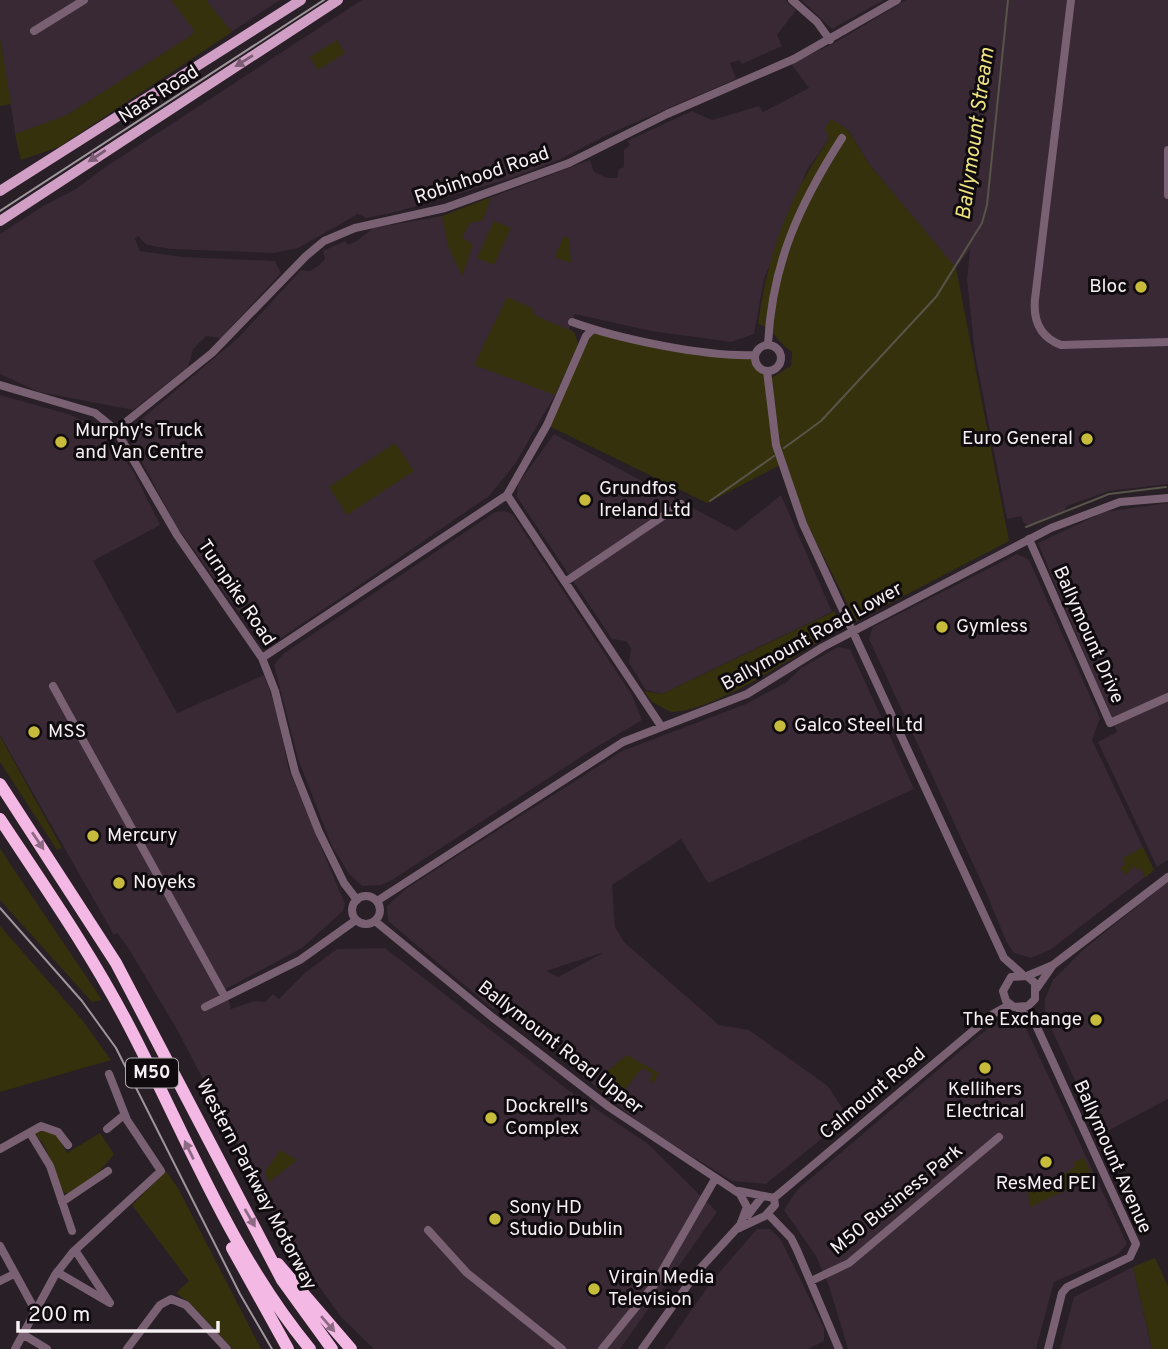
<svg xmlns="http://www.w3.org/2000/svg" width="1168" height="1349" font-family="Overpass,sans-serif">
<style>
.built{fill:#382934;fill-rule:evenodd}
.green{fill:#35310c}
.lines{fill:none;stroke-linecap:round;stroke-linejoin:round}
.stream{stroke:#585449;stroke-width:2}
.minor{stroke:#796173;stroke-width:8}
.major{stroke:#d19fc5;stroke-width:10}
.highway{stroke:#f4b8e5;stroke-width:12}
.tram{stroke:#9e969c;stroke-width:2}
.oneway{fill:#7a5c73}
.oneway2{fill:#8d6a84}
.poi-dot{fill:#c7bb3b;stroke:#0f0b0e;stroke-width:2.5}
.labels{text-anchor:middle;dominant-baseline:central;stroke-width:6;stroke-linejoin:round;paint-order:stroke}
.shield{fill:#0f0b0e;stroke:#b1abaf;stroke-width:2}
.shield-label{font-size:18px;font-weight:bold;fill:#f6eff4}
.street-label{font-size:19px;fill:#f6eff4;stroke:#0f0b0e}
.poi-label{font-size:19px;fill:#f6eff4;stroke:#0f0b0e;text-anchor:start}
.water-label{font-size:21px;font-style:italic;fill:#ece280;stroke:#0f0b0e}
</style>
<rect width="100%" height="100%" fill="#291f26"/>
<path class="built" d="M0,0H280L117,107L17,145L0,38Z
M362,0H785L796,10L777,35L782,46L742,64L739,60L730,63L736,79L609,134L559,160L509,179L396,212L366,218L358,214L298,248L274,253L171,249L147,245L138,236L135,239L140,251L183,257L275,261L281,273L221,338L206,336L193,349L188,367L133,410L39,392L0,374V234L43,206L76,189L104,168Z
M801,0H884L832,29Z
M906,0H1168V484L1109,491L1067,506L1064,511L1030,525L1024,523L1021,516L1007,519L975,354L967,280L970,249L956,268L949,262L869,164L848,130L831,122L829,139L807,170L764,279L754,334L731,342L651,331L575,314L569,329L574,332L578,343L555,395L515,464L489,496L345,595L269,646H263L177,527L130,440L137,423L237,339L301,270L310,271L318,266L325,259L323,251L345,241L348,245L357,241L373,228L442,216L590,160L594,172L607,178H617L619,169L624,167V150L630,145L627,141L692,111L712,120L759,106L763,112L809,88L791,64L836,42Z
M0,395L68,414L99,428L132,469L160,525L93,561L177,713L264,675L276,709L289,770L345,904L343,911L302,948L226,989L231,1009L254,1001L265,1002L273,994L279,999L307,971L337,949L385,948L568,1090L648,1144L717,1212L620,1349H374L341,1317L287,1242L179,1033L129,949L117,933L114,935L0,735Z
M554,434L736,531L781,495L832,612L662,694L646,690L629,663L631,648L626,641L612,639L517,497L518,484Z
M1168,503V860L1157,867L1098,742L1117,732L1038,543L1104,512Z
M505,511L513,515L632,695L642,720L590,751L392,880L381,885L362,886L349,874L332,846L298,759L274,665L283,654L495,512Z
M1017,554L1029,560L1100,718L1092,740L1154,870L1050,950L1031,958L1014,953L1006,941L986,892L869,639L873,627Z
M838,647L850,649L914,789L708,883L681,839L612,885L615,927L624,942L719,1025L749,1030L828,1086L848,1117L766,1184L732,1181L644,1127L526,1028L496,1007L493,1009L388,921L387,906L407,888L622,751L746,704L787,682L801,668ZM603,953L558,977L546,971L598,954Z
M1168,882V1099L1100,1135L1045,1015V999L1053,980L1085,948Z
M1014,1016L1024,1024L1127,1244L1118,1254L1054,1282L1036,1349H848L829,1286L816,1256L784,1210L797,1190L960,1051L1001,1018Z
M757,1229H770L781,1240L824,1328V1341L808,1349H664L712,1281Z
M1133,1267L1152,1349H1060L1074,1297Z"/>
<path class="green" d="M171,0H206L232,32L59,147L21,160L15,134L67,115L192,35L194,30Z
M0,38L11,104L0,106Z
M337,40L345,53L318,70L310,57Z
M831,119L848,130L869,164L956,268L1009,541L856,621L808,526L782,464L707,503L547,425L592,330L696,349L755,355L756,364L765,370L768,380L791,366L792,352C779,344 772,327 758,324C767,256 789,195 829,139L825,128Z
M491,197L483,220L470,223L462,237L473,245L462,276L448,246L442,216Z
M494,221L511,228L494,265L477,258Z
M564,236L569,238L571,263L555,257Z
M507,297L532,308L534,315L574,332L578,344L555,395L474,365Z
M395,443L414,471L347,515L329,487Z
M835,611L839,625L834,631C798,655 713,712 671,712L652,702L644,691L662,694Z
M0,736L62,848L57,850L0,762Z
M1143,847L1154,870L1145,878L1141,868L1137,870L1134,866L1126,875L1120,868L1125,865L1123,858Z
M0,848L13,868L102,1000L92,1002L0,900Z
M0,926L83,1021L111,1060L0,1092Z
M627,1055L659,1073L653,1083L649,1080L653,1074L642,1068L623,1092L611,1097L597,1088L596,1080Z
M42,1129L56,1134L67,1153L100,1133L114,1154L97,1175L68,1194L63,1192L45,1147L35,1133Z
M280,1150L297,1160L269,1182L265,1172Z
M1084,1158L1093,1177L1030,1207L1028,1191L1071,1170L1075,1166L1073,1162Z
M166,1171L178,1188L261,1349H233L190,1303L176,1293L189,1281L132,1205Z
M1155,1258L1168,1286V1349H1152L1133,1267Z"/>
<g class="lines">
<path class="stream" d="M784,448L821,421L936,297L982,223L987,205L1008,0
M710,501L774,456
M1026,527L1109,494L1166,487"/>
<path class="minor" d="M792,0L817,22L830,40
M1071,0L1035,299C1033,320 1040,337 1061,345L1168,342
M34,31L84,0
M1168,150V195
M572,322C619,339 705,357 755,355
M768,344C772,264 799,205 842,138
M755 358a13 13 0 1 1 26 0a13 13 0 1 1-26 0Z
M767,371L776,445L803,524L1004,958L1022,974
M0,385L95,413L116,430L177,535L262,658L275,691L295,772L319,832L344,883L357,900
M116,430L212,353L306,256L324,241L355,228L445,208L569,163L667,114L794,59L897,0
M507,495L661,726
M1029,539L1110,723L1168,697
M565,582L681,504
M262,658L507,495L547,425L586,336L592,330
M53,686L225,997
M352 910a14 14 0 1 1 28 0a14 14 0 1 1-28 0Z
M377,901L623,742L747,694L823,647L1051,528L1120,502L1168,498
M375,921L492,1017L609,1107L740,1194L747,1207L739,1228
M1027,976L1035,983V999L1028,1006L1014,1007L1006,1001L1003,991L1011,977L1027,976L1053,965L1168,877
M1037,988L1053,965
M205,1007L300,960L356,920
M1019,1009L1035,1023L1136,1244L1130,1257L1067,1287L1062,1293L1048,1349
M107,1129L124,1115
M30,1133L50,1166L72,1231
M0,1149L41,1126L58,1132L68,1145
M774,1198L993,1014L1009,1005
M62,1202L108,1171
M768,1214L791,1238L797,1250L839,1349
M748,1215L761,1198
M739,1228L765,1216L775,1205L774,1198L739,1191
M428,1230L467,1273L562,1349
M0,1246L35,1310
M57,1272L110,1303L75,1250
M0,1281L14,1274
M811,1281L849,1263L999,1137
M24,1335L47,1349
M15,1349L55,1275L73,1252L161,1171L127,1120L109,1074
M127,1349L160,1305L171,1299L186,1305L227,1349
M602,1349L654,1285L715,1179
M642,1349L697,1272L740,1225"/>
<path class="major" d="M0,191L301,0
M0,221L338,0"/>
<path class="highway" d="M0,784L116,963L282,1280L332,1349
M0,819C45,887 91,953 129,1026C186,1135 230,1252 310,1349
M232,1248L288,1349
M278,1264L351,1349"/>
<path class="tram" d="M0,211L324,0
M0,908L82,1001L116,1048L240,1294L272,1349"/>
</g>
<defs><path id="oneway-solid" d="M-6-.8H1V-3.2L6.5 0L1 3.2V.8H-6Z" transform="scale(1.75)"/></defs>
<g class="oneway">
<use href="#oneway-solid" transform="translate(244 61) rotate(148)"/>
<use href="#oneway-solid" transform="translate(97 156) rotate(146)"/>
</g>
<g class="oneway2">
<use href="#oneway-solid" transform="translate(38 841) rotate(56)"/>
<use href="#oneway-solid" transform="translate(189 1150) rotate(-116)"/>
<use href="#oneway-solid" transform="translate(250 1218) rotate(60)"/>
<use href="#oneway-solid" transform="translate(328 1324) rotate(49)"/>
</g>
<g class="poi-dot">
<circle cx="1141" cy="287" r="7"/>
<circle cx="1087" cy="439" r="7"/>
<circle cx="61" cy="442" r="7"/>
<circle cx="585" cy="500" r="7"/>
<circle cx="942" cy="627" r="7"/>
<circle cx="780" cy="726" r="7"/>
<circle cx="34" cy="732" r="7"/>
<circle cx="93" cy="836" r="7"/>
<circle cx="119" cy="883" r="7"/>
<circle cx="1096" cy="1020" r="7"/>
<circle cx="985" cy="1068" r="7"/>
<circle cx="491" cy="1118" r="7"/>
<circle cx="1046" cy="1162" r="7"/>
<circle cx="495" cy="1219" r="7"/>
<circle cx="594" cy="1289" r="7"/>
</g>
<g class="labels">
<rect class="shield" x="126" y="1058.5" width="52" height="29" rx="5"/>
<g class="shield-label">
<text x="152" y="1073">M50</text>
</g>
<g class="street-label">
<text transform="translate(159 95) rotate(-33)">Naas Road</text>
<text transform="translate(482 176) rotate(-19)">Robinhood Road</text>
<text transform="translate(236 593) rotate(56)">Turnpike Road</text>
<text transform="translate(1088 635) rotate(66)">Ballymount Drive</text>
<text transform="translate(812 637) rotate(-29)">Ballymount Road Lower</text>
<text transform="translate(560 1048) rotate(38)">Ballymount Road Upper</text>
<text transform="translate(873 1094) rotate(-40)">Calmount Road</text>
<text transform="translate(1112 1157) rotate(66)">Ballymount Avenue</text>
<text transform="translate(256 1185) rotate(62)">Western Parkway Motorway</text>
<text transform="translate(897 1200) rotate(-39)">M50 Business Park</text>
</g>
<g class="poi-label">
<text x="1127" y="287" text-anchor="end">Bloc</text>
<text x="75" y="431">Murphy's Truck<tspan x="75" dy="22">and Van Centre</tspan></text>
<text x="1073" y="439" text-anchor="end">Euro General</text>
<text x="599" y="489">Grundfos<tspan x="599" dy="22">Ireland Ltd</tspan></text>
<text x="956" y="627">Gymless</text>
<text x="794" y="726">Galco Steel Ltd</text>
<text x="48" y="732">MSS</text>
<text x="107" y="836">Mercury</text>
<text x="133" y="883">Noyeks</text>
<text x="1082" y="1020" text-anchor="end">The Exchange</text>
<text x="985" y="1090" text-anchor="middle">Kellihers<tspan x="985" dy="22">Electrical</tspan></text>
<text x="505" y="1107">Dockrell's<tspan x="505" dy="22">Complex</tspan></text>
<text x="1046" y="1184" text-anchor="middle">ResMed PEI</text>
<text x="509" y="1208">Sony HD<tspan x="509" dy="22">Studio Dublin</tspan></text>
<text x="608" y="1278">Virgin Media<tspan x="608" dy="22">Television</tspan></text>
</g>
<g class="water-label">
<text transform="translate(976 134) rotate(-82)">Ballymount Stream</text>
</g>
</g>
<path d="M18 1321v10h200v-10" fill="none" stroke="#f6eff4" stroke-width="3.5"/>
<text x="28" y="1321" font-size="21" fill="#f6eff4" stroke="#0f0b0e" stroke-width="5" paint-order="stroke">200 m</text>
</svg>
